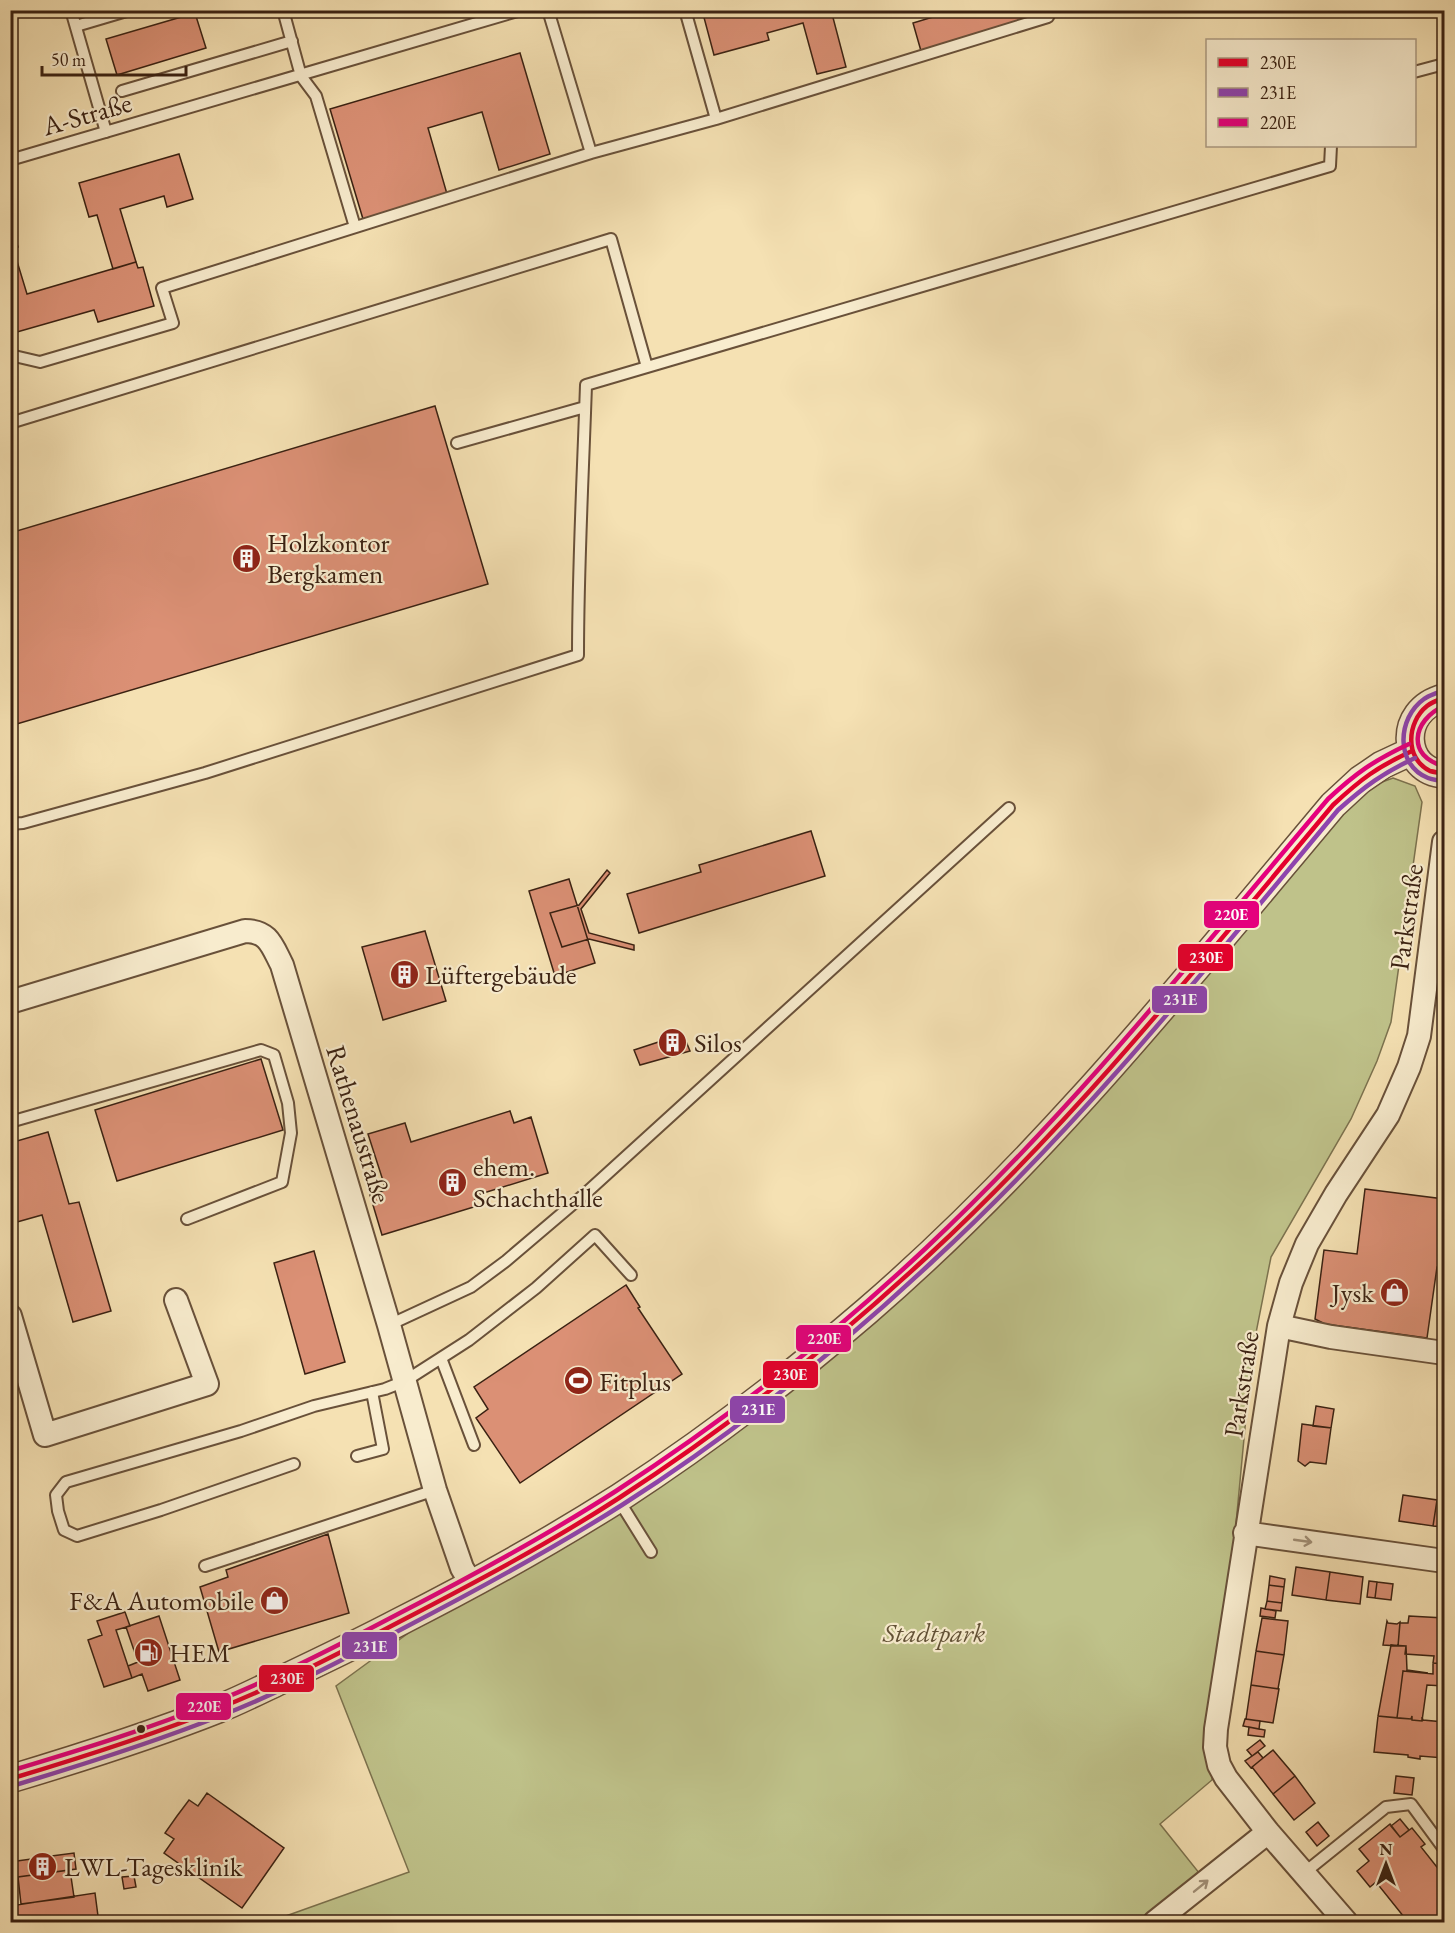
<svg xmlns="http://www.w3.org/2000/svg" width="1455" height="1933" font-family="'EB Garamond',serif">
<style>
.green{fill:#bfc28a;stroke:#7c724e;stroke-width:1.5}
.building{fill:#db9075;stroke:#3a2112;stroke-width:1.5}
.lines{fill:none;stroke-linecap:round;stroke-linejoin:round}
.service-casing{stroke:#69513a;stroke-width:14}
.minor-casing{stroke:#69513a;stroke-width:26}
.tertiary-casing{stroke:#69513a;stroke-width:30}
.service{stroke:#f8ecce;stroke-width:10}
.minor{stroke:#f8ecce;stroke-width:22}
.tertiary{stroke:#f8ecce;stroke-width:27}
.bus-1-casing{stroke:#f8ecce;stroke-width:9}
.bus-2-casing{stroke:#f8ecce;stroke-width:9}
.bus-3-casing{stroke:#f8ecce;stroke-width:9}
.bus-1{stroke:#e4002b;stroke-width:4.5}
.bus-2{stroke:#8e44ad;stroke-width:4.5}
.bus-3{stroke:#e5007d;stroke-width:4.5}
.oneway{stroke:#a29179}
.bus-dot{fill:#3a2112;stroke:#f8ecce;stroke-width:2}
.labels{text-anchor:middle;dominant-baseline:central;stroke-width:4.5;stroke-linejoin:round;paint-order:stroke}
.street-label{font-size:27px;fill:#3a2112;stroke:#f8ecce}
.poi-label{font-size:27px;fill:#3a2112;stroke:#f8ecce;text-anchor:start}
.park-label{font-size:27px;font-style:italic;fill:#625136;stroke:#f8ecce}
.line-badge{stroke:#f8ecce;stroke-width:2}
.badge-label{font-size:16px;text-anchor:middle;font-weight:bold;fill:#fff}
</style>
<rect width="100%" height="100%" fill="#f5e1b3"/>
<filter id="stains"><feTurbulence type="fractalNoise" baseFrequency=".00333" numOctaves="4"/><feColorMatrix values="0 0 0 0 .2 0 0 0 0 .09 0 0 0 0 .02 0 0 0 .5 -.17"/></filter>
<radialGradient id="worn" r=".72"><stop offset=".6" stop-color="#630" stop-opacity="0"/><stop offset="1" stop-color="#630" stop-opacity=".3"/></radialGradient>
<path class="green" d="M1393,778L1415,786L1422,802L1391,1022L1377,1061L1351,1119L1271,1257L1252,1353L1212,1780L1160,1824L1200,1874L1138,1922H269L409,1872L336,1686L455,1599L868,1313L1341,805L1371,786Z"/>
<path class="building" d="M702,10H831L846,67L817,74L803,23L767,33L769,40L714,55Z
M956,10H1040L1041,15L921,51L913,23Z
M195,13L206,48L117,75L106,39Z
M520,53L550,154L499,170L482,112L428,128L447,194L363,219L330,109Z
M179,154L193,199L167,207L164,196L120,209L136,262L113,269L97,215L89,217L79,183Z
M10,222L18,247L13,248L27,294L136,262L138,268L143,267L154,306L98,322L94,310L10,334Z
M435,406L488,584L10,726V533Z
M811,831L825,876L639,933L627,894L701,872L699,865Z
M607,870L610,873L581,909L589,933L634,945V950L589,939L562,947L550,913L579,905Z
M569,879L595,963L555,976L529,891Z
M425,931L446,1001L383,1020L362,947Z
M683,1034L690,1051L640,1065L634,1050Z
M261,1059L283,1130L117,1181L95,1110Z
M510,1111L514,1123L531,1117L548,1173L474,1196L477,1206L382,1235L370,1195L386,1190L368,1134L405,1123L411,1142Z
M48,1132L69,1204L79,1202L111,1311L73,1322L42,1215L10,1224V1143Z
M1365,1189L1444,1199V1259L1437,1267L1427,1338L1325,1324L1315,1319L1324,1250L1357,1254Z
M314,1251L345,1362L305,1374L274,1263Z
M626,1285L640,1307L638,1308L682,1374L520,1483L476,1418L488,1409L474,1387Z
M1316,1406L1334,1409L1331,1428L1313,1426Z
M1302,1424L1331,1428L1326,1464L1310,1462L1305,1466L1298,1461Z
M1403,1495L1437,1500L1433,1526L1399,1521Z
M1437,1500L1444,1501V1527L1433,1526Z
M328,1534L349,1613L219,1652L200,1587L228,1577L226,1570Z
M1296,1567L1330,1572L1326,1600L1292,1595Z
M1330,1572L1363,1577L1360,1604L1326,1600Z
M1270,1576L1285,1579L1284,1587L1269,1585Z
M1369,1581L1377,1582L1375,1598L1367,1597Z
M1377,1582L1393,1584L1391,1600L1375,1598Z
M1269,1585L1284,1587L1282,1603L1267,1601Z
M1267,1601L1282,1603L1281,1611L1265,1609Z
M1261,1608L1276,1611L1275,1618L1260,1616Z
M125,1612L130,1626L116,1630L132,1678L104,1687L88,1640L102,1635L97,1621Z
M159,1616L180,1680L148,1691L142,1674L132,1678L128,1666L138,1662L126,1627Z
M1409,1616L1444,1618V1664L1433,1663L1434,1656L1405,1654L1406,1646H1398L1400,1623H1408Z
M1262,1618L1288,1621L1284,1655L1256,1651Z
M1387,1621L1388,1623L1397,1624L1400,1622L1398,1646L1383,1645Z
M1391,1645L1406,1646L1407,1670L1428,1673L1403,1671L1397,1718L1378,1716Z
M1256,1651L1284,1655L1278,1689L1251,1685Z
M1433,1663L1444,1664V1686L1427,1685L1422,1721L1412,1720V1716L1411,1719L1397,1718L1403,1671L1433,1674Z
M1251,1685L1279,1689L1273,1723L1246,1719Z
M1378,1716L1411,1719L1412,1716V1720L1422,1721V1717L1423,1720L1444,1722V1758L1420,1756V1759L1408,1757V1755L1374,1752Z
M1245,1719L1260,1721L1259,1729L1243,1726Z
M1249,1727L1265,1730L1264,1737L1248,1735Z
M1260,1740L1265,1746L1252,1756L1247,1750Z
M1273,1750L1295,1776L1273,1794L1252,1767Z
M1258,1752L1263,1758L1251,1768L1245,1761Z
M1295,1776L1315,1803L1294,1820L1273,1794Z
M1396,1776L1414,1778L1412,1795L1394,1793Z
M207,1793L284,1848L242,1908L164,1853L174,1839L165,1833L177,1816L189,1800L198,1806Z
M1400,1819L1409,1830L1400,1837L1391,1826Z
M1318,1822L1329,1836L1317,1846L1306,1832Z
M1390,1824L1400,1837L1412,1828L1425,1844L1421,1847L1444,1876V1922H1408L1376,1882L1370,1887L1357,1871L1369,1861L1359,1849Z
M74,1853L76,1869L11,1878L10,1862L31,1859L32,1864L39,1863L44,1857Z
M70,1870L74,1897L21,1904L18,1877Z
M134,1876L136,1887L124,1889L122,1877Z
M95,1893L98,1916L56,1922V1919L45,1920L46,1922H10V1906Z"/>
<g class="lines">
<defs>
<path id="service" d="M71,10L106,132
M283,10L301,76L316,96L355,227
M548,10L591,153
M685,10L716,119
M76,26L130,10
M1414,72L1444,64
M122,91L292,41
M10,160L521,10
M10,355L40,362L173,323L162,288L591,153L716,119L1048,17L1051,10
M10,423L611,239L647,367
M457,443L585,407
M10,824L23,823L205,773L578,655C578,565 583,475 586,385L1330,166L1331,146
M1428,973L1444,975
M10,1122L261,1050L274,1055L288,1103L291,1133L282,1182L187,1219
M389,1325L471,1287L506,1261L586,1193L1009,808
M441,1358L474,1445
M357,1456L383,1449L372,1392
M294,1464L161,1510L77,1536L64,1530L58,1511L56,1495L66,1482L241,1431L314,1406L385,1389L405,1381L469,1340L536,1288L595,1235L631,1275
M618,1499L651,1552
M205,1566L435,1490
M1304,1873L1386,1807L1411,1804L1444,1849"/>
<path id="minor" d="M10,1002L245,931C269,931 272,946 282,965L389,1325L435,1490L462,1568L472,1585
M10,1316L45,1435L207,1384L176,1300
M1279,1326L1331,1337L1444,1353
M1245,1533L1444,1561
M1155,1922L1268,1832
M1346,1922L1268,1832L1226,1778L1219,1765L1215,1747L1216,1729L1279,1326L1291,1283L1307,1244L1336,1194L1388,1115L1409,1067L1419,1036L1444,842"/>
<path id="tertiary" d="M1444,698C1396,710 1402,772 1444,774
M10,1779C80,1758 150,1736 218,1709C238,1701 258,1691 279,1681C319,1662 359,1643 399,1622C474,1584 548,1543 619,1498C705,1442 789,1378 867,1311C1041,1161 1186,980 1333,805L1360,780L1382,765L1412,751"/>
</defs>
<use href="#service" class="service-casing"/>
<use href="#minor" class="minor-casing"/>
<use href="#tertiary" class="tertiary-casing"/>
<use href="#service" class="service"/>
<use href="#minor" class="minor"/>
<use href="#tertiary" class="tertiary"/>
<defs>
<path id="bus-1" d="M1444,698C1438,700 1432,702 1427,706C1407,722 1404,758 1430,771C1434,772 1440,773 1444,774
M10,1779C80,1758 150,1736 217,1709C280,1684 340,1653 399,1622C474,1583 548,1544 619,1498C729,1427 833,1344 929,1255C1077,1118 1204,959 1333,805C1361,779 1377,767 1412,751"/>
<path id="bus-2" d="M1441,691C1435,694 1429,695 1424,699C1397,718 1395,765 1428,778C1433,780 1438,780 1442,781
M12,1786C82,1765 152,1743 220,1716C282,1692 342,1660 402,1629C477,1590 551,1550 622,1505C733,1434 837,1351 933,1261C1082,1124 1209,965 1338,810C1365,786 1383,773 1415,758"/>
<path id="bus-3" d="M1444,706C1412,720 1406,757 1444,766
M10,1771C80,1750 149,1729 217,1701C279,1676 339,1645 398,1614C472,1576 546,1536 616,1491C726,1420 830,1338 926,1248C1073,1110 1198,953 1328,799C1356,773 1373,761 1409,744"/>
</defs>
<use href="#bus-1" class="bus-1-casing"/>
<use href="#bus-2" class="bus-2-casing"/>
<use href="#bus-3" class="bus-3-casing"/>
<use href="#bus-1" class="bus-1"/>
<use href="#bus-2" class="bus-2"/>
<use href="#bus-3" class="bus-3"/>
</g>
<defs><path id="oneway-shaft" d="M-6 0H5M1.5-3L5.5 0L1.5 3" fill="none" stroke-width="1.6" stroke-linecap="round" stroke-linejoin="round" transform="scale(1.5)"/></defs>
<g class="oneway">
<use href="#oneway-shaft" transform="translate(1303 1541) rotate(8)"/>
<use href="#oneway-shaft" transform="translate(1201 1886) rotate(-39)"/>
</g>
<defs>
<symbol id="building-disc" viewBox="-11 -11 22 22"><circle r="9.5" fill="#8f2418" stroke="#f8ecce"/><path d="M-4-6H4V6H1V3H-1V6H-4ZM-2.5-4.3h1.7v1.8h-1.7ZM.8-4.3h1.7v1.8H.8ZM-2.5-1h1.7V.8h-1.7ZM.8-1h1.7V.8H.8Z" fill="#fff"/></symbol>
<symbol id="shop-disc" viewBox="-11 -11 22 22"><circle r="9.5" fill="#8f2418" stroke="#f8ecce"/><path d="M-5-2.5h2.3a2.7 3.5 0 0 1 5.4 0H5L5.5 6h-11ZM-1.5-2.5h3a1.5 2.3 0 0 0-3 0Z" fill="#fff"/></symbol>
<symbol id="stadium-disc" viewBox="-11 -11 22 22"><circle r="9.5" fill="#8f2418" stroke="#f8ecce"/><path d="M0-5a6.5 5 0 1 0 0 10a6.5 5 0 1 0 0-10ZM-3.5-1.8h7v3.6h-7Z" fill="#fff"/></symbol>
<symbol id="fuel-disc" viewBox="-11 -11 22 22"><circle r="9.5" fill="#8f2418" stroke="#f8ecce"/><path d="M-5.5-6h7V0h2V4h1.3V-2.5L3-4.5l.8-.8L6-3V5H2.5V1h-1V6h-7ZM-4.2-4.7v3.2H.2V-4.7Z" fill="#fff"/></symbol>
</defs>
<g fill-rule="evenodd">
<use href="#building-disc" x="230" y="542" width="33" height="33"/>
<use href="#building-disc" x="388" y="958" width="33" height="33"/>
<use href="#building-disc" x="656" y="1026" width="33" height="33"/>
<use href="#building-disc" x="436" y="1166" width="33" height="33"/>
<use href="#shop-disc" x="1378" y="1276" width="33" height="33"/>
<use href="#stadium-disc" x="562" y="1364" width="33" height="33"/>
<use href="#shop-disc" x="258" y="1584" width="33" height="33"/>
<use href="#fuel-disc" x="132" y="1636" width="33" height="33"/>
<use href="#building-disc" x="26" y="1850" width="33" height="33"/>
</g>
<circle class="bus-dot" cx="141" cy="1729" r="5"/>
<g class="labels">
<g class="street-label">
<text transform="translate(87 114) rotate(-16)">A-Straße</text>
<text transform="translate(1406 917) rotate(-82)">Parkstraße</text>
<text transform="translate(359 1124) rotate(73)">Rathenaustraße</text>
<text transform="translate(1241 1384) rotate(-81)">Parkstraße</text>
</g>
<g class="poi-label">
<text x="267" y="542">Holzkontor<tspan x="267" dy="31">Bergkamen</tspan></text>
<text x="425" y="974">Lüftergebäude</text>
<text x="694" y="1042">Silos</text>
<text x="473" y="1166">ehem.<tspan x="473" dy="31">Schachthalle</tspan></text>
<text x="1374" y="1292" text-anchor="end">Jysk</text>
<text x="599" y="1381">Fitplus</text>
<text x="254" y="1600" text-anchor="end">F&amp;A Automobile</text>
<text x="169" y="1652">HEM</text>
<text x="64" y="1866">LWL-Tagesklinik</text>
</g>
<g class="park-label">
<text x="934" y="1632">Stadtpark</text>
</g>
</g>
<g class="line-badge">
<rect x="1203" y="900" width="57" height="29" rx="6" fill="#e5007d"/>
<rect x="1177" y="943" width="57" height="29" rx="6" fill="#e4002b"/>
<rect x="1151" y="985" width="57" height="29" rx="6" fill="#8e44ad"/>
<rect x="795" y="1324" width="57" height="29" rx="6" fill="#e5007d"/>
<rect x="762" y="1360" width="57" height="29" rx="6" fill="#e4002b"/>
<rect x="729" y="1395" width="57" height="29" rx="6" fill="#8e44ad"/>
<rect x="341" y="1631" width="57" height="29" rx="6" fill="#8e44ad"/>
<rect x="258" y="1664" width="57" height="29" rx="6" fill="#e4002b"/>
<rect x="175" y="1692" width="57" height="29" rx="6" fill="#e5007d"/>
</g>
<g class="badge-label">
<text x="1231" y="920">220E</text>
<text x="1206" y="963">230E</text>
<text x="1180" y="1005">231E</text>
<text x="824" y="1344">220E</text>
<text x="790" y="1380">230E</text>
<text x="758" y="1415">231E</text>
<text x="370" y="1652">231E</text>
<text x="287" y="1684">230E</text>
<text x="204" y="1712">220E</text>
</g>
<rect width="1455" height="1933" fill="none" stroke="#f5e1b3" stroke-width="36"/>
<rect x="12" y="12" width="1431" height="1909" fill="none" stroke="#3a2112" stroke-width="3"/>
<rect x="18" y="18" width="1419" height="1897" fill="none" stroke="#3a2112" stroke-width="1.5"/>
<rect x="1206" y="39" width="210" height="108" fill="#f8ecce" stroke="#ac9b83" stroke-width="1.5"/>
<rect x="1218" y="58" width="30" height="9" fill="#e4002b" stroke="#ac9b83" stroke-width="1.5"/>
<text x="1260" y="69" font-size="18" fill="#3a2112">230E</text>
<rect x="1218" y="88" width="30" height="9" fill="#8e44ad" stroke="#ac9b83" stroke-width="1.5"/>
<text x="1260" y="99" font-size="18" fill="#3a2112">231E</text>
<rect x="1218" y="118" width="30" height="9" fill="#e5007d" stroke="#ac9b83" stroke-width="1.5"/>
<text x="1260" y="129" font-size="18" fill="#3a2112">220E</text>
<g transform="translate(1386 1864)" stroke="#f8ecce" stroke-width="4.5" paint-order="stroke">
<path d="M0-4.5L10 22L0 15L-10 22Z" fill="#3a2112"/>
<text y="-9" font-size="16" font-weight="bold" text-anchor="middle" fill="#3a2112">N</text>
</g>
<path d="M42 66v9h144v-9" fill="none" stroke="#3a2112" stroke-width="3"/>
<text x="51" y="66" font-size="18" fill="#3a2112" stroke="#f8ecce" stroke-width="4.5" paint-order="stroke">50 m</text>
<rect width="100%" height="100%" filter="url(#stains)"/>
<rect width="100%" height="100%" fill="url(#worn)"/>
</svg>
